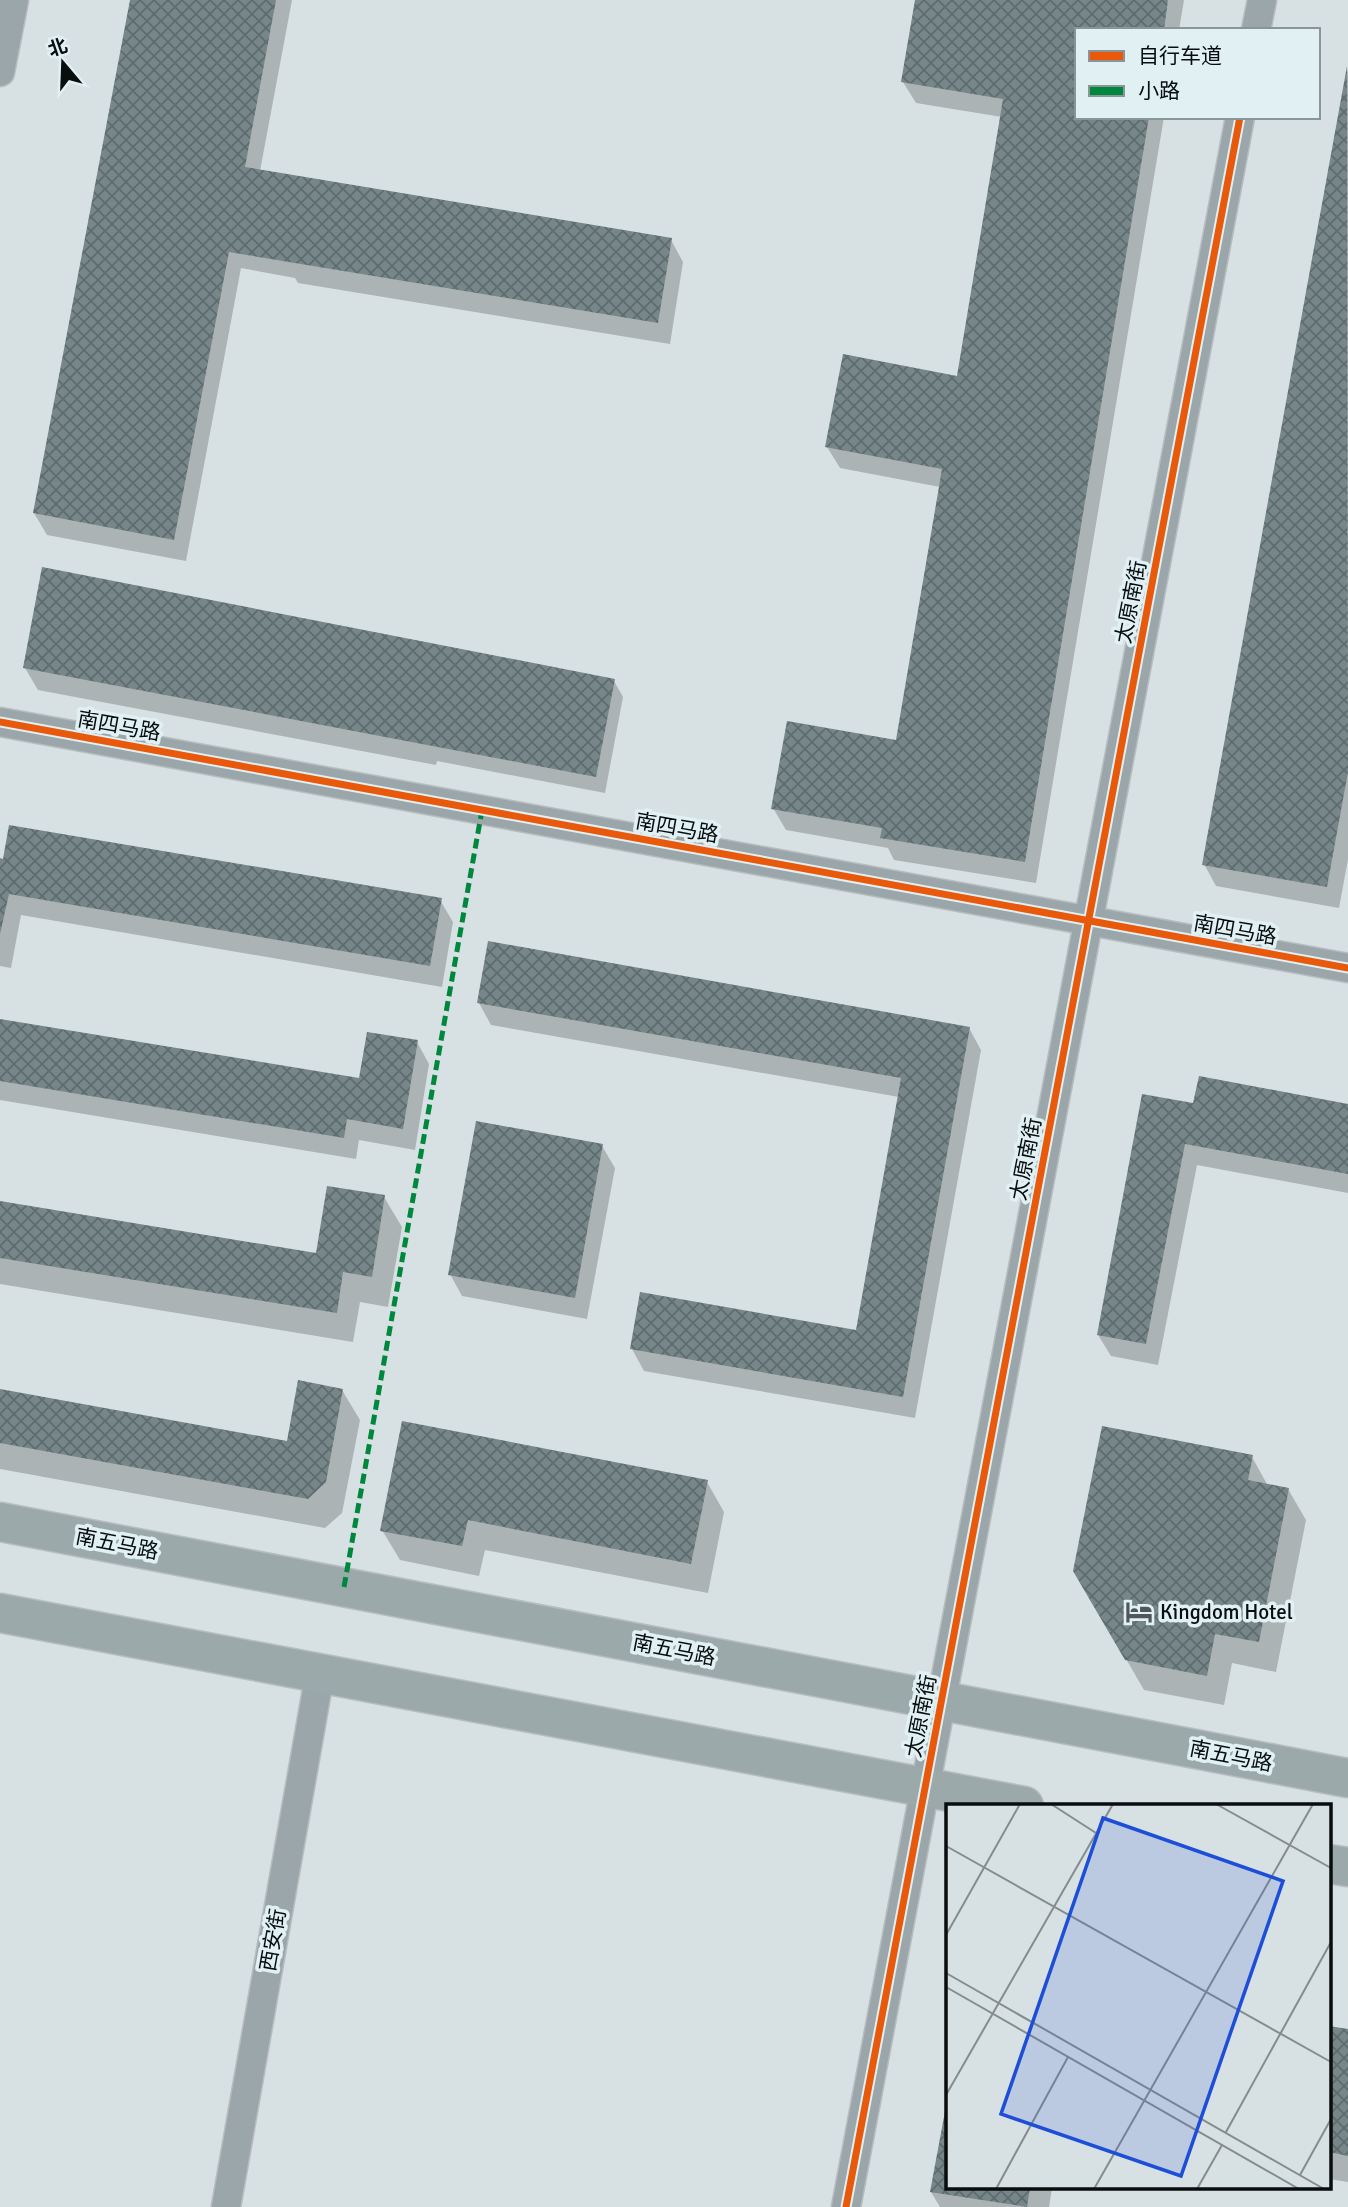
<svg xmlns="http://www.w3.org/2000/svg" width="1348" height="2207" font-family="Signika,'Noto Sans SC',sans-serif">
<style>
.shadow{fill:#0003}
.building{fill:url(#building-cross-hatch)}
.lines{fill:none;stroke-linecap:round;stroke-linejoin:round}
.street-casing{stroke:#b7bdbf;stroke-width:31}
.primary-casing{stroke:#b7bdbf;stroke-width:41}
.street{stroke:#9aa6a9;stroke-width:28}
.primary{stroke:#9ba9ab;stroke-width:38}
.quiet{stroke:#00873e;stroke-width:5;stroke-dasharray:10 5;stroke-linecap:butt}
.cycleway-casing{stroke:#e0f0f3;stroke-width:11}
.cycleway{stroke:#e8590c;stroke-width:7}
.labels{text-anchor:middle;dominant-baseline:central;stroke-width:7;stroke-linejoin:round;paint-order:stroke}
.street-label{font-size:21px;fill:#080d0e;stroke:#e0f0f3}
.poi-label{font-size:21px;fill:#080d0e;stroke:#e0f0f3;text-anchor:start}
.inset-road{fill:none;stroke:#848c8d;stroke-width:2}
.view{fill:#1d4ed8;fill-opacity:0.15;stroke:#1d4ed8;stroke-width:3.5}
.inset-edge{fill:none;stroke:#080d0e;stroke-width:3.5}
</style>
<defs>
<pattern id="building-cross-hatch" width="8" height="8" patternUnits="userSpaceOnUse" patternTransform="scale(1.75)"><rect width="8" height="8" fill="#768689"/><path d="M0 0l8 8M0 8l8-8" fill="none" stroke="#5f6c6e"/></pattern>
</defs>
<rect width="100%" height="100%" fill="#d7e0e2"/>
<path class="shadow" d="M131,0H292L260,171L671,240L683,262L670,344L298,283L295,278L241,268L186,561L47,535L34,513Z
M917,0H1184L1179,30H1077V117H1164L1036,883L894,860L888,848L786,830L773,808L898,742L940,487L840,468L827,447L958,378L1002,117L916,103L903,82Z
M1348,68V859L1339,908L1216,886L1204,864Z
M25,668L614,681L623,697L605,793L437,761L436,765L38,690Z
M0,860L440,900L453,922L442,987L21,915L11,968L0,966Z
M479,1003L969,1028L981,1050L915,1418L644,1371L632,1349L857,1332L899,1097L491,1025Z
M0,1021L361,1080L417,1042L429,1064L415,1150L359,1140L356,1159L0,1100Z
M1194,1105H1348V1193L1197,1165L1158,1365L1111,1356L1098,1335Z
M602,1146L615,1168L587,1319L462,1296L450,1274Z
M384,1197L402,1227L388,1307L360,1302L353,1342L0,1284V1203L318,1255Z
M342,1390L360,1420L342,1513L325,1528L0,1469V1391L288,1443Z
M1252,1457L1268,1486L1288,1489L1306,1520L1276,1672L1232,1663L1224,1705L1144,1690L1075,1571Z
M707,1482L724,1512L708,1593L485,1550L479,1576L400,1560L382,1530Z
M1329,2028L1348,2031V2182L1329,2179Z
M947,2108V2188H1052L1049,2207H940L931,2192Z"/>
<path class="building" d="M130,0H276L245,167L672,238L658,323L229,252L174,540L33,513Z
M915,0H1168L1164,30H1077V117H1149L1025,862L880,838L882,828L771,809L787,721L896,740L942,469L825,447L843,354L957,376L1003,99L901,82Z
M1347,66L1348,772L1327,887L1202,865Z
M42,567L615,679L596,777L23,668Z
M9,825L442,898L430,966L9,894L0,934V858L3,859Z
M488,941L970,1027L903,1397L630,1349L640,1292L856,1330L901,1078L477,1003Z
M0,1019L359,1078L367,1032L418,1040L403,1129L347,1119L344,1138L0,1081Z
M1199,1076L1348,1104V1174L1185,1144L1146,1344L1097,1335L1142,1094L1193,1103Z
M476,1121L603,1144L575,1298L448,1275Z
M327,1186L385,1195L372,1277L343,1272L337,1313L0,1258V1201L316,1253Z
M298,1380L343,1389L326,1482L308,1499L0,1443V1389L287,1441Z
M402,1421L708,1480L691,1564L468,1520L462,1546L380,1531Z
M1102,1426L1253,1455L1248,1480L1289,1488L1259,1642L1215,1634L1207,1676L1125,1660L1073,1571Z
M1329,2026L1348,2029V2156L1329,2152Z
M946,2106L947,2188H1030L1027,2207L930,2192Z"/>
<g class="lines">
<defs>
<path id="street" d="M1256,30L1262,0
M0,72L14,0
M0,722L1348,968
M226,2207L320,1673
M846,2207L1240,117"/>
<path id="primary" d="M0,1522L1348,1778
M0,1613L1024,1806
M1329,1864L1348,1867"/>
</defs>
<use href="#street" class="street-casing"/>
<use href="#primary" class="primary-casing"/>
<use href="#street" class="street"/>
<use href="#primary" class="primary"/>
<path class="quiet" d="M344,1587L482,810"/>
<defs>
<path id="cycleway" d="M0,722L1348,968
M846,2207L1240,117"/>
</defs>
<use href="#cycleway" class="cycleway-casing"/>
<use href="#cycleway" class="cycleway"/>
</g>
<defs>
<symbol id="hotel-bare" viewBox="-9 -9 18 18"><path d="M-6-4.5h1.5V1H6V5H4.5V3h-9V5H-6ZM-4 0a1.8 1.8 0 1 1 3.6 0ZM.5 0V-2.5h3Q6-2.5 6 0Z" fill="#505758" stroke="#e0f0f3" stroke-width="2.5" paint-order="stroke"/></symbol>
</defs>
<g fill-rule="evenodd">
<use href="#hotel-bare" x="1120" y="1593" width="38" height="38"/>
</g>
<g class="labels">
<g class="street-label">
<text transform="translate(1131 602) rotate(-79)">太原南街</text>
<text transform="translate(119 726) rotate(10)">南四马路</text>
<text transform="translate(677 828) rotate(10)">南四马路</text>
<text transform="translate(1235 930) rotate(10)">南四马路</text>
<text transform="translate(1026 1159) rotate(-79)">太原南街</text>
<text transform="translate(117 1544) rotate(11)">南五马路</text>
<text transform="translate(674 1650) rotate(11)">南五马路</text>
<text transform="translate(921 1716) rotate(-79)">太原南街</text>
<text transform="translate(1231 1756) rotate(11)">南五马路</text>
<text transform="translate(273 1940) rotate(-80)">西安街</text>
</g>
<g class="poi-label">
<text x="1160" y="1612">Kingdom Hotel</text>
</g>
</g>
<g transform="translate(946 1804)">
<rect width="385" height="385" fill="#d7e0e2"/>
<path class="inset-road" d="M105,0L150,29M270,0L385,64M0,42L385,258M0,131L74,0M0,169L378,385M0,183L353,385M0,291L167,0M280,328L385,138M354,371L385,315M50,385L122,253M148,385L367,0M251,385L276,341"/>
<path class="view" d="M157,14L337,77L235,372L55,310Z"/>
<rect width="385" height="385" class="inset-edge"/>
</g>
<rect x="1075" y="28" width="245" height="91" fill="#e0f0f3" stroke="#8a9597" stroke-width="2"/>
<rect x="1089" y="51" width="35" height="10" fill="#e8590c" stroke="#8a9597" stroke-width="2"/>
<text x="1138" y="63" font-size="21" fill="#080d0e">自行车道</text>
<rect x="1089" y="86" width="35" height="10" fill="#00873e" stroke="#8a9597" stroke-width="2"/>
<text x="1138" y="98" font-size="21" fill="#080d0e">小路</text>
<g transform="translate(63 63) rotate(341)" stroke="#e0f0f3" stroke-width="5" paint-order="stroke">
<path d="M0-5L12 26L0 18L-12 26Z" fill="#080d0e"/>
<text y="-10" font-size="19" font-weight="bold" text-anchor="middle" fill="#080d0e">北</text>
</g>
</svg>
